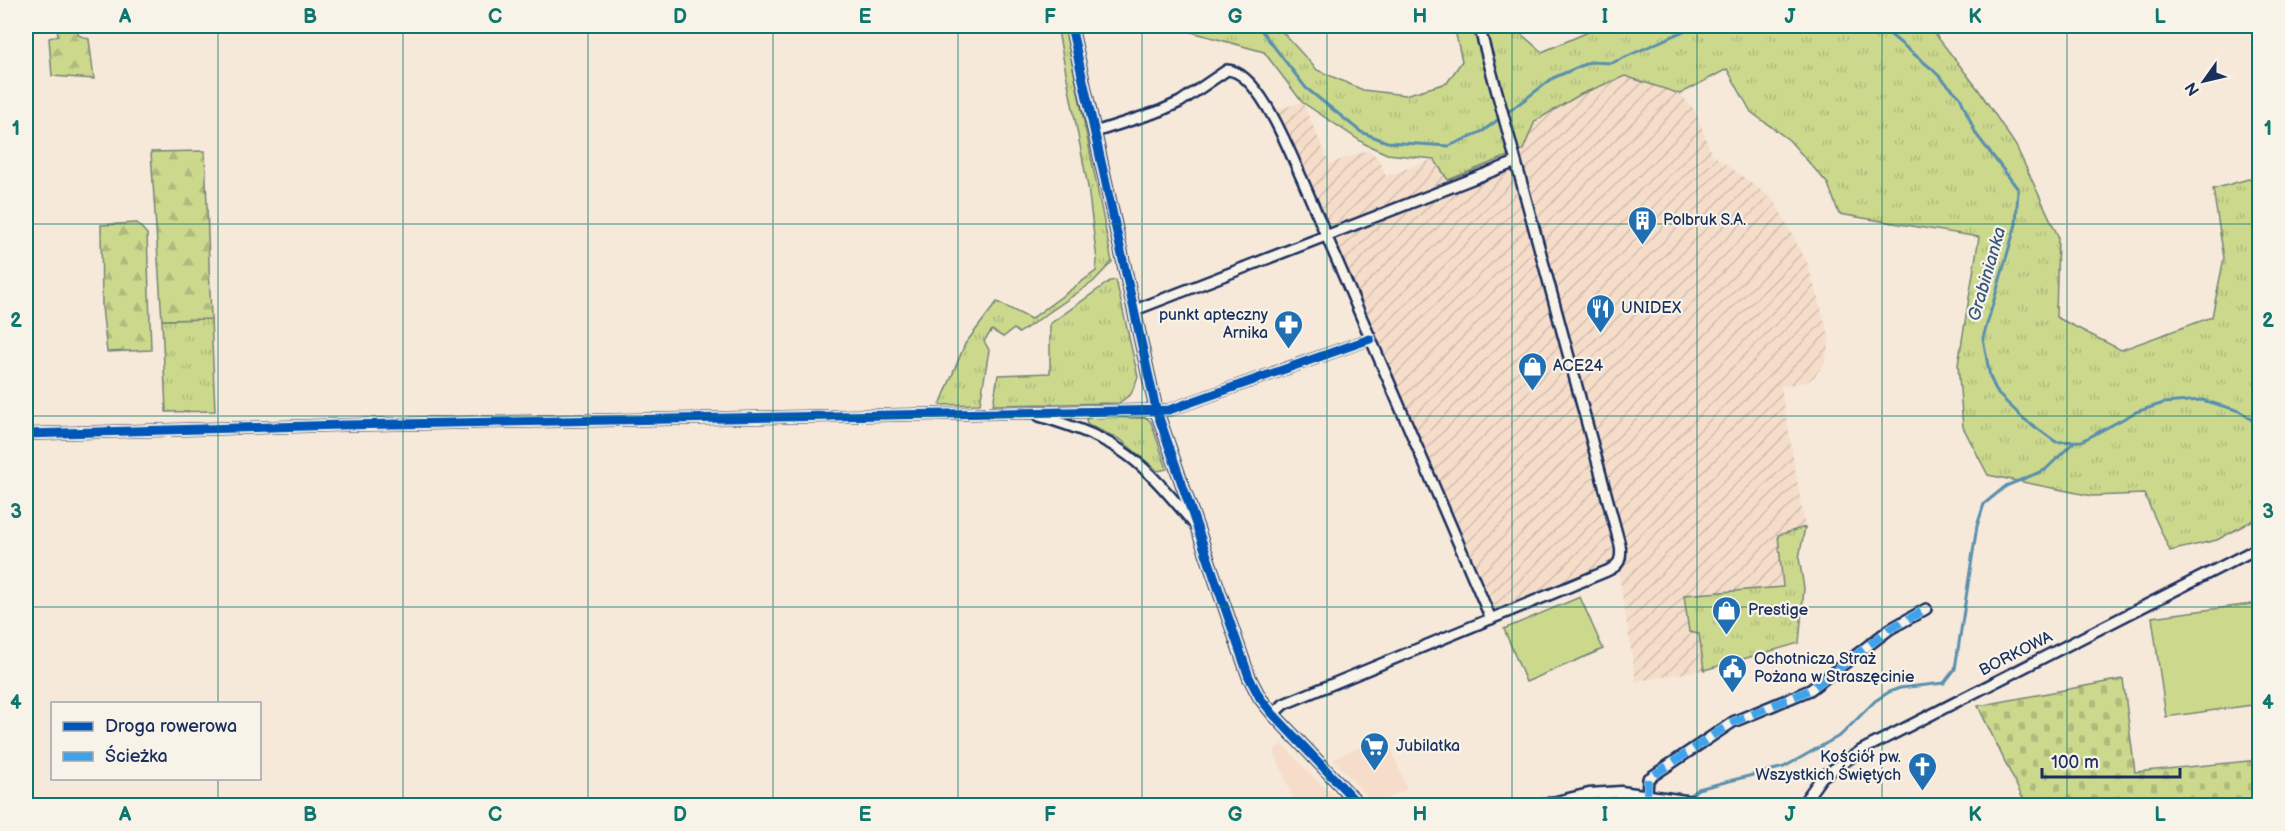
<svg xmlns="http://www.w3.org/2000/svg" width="2285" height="831" font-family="'Balsamiq Sans',sans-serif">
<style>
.built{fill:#f5ddca}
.industrial{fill:url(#industrial-furrows)}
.grass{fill:url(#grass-tufts);stroke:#748476;stroke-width:1.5}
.forest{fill:url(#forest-firs);stroke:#748476;stroke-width:1.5}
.cemetery{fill:url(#cemetery-stones);stroke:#748476;stroke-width:1.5}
.garden{fill:#ccd98d;stroke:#748476;stroke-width:1.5}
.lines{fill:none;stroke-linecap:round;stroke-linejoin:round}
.stream{stroke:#5a8fae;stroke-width:3}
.minor-casing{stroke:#1b2f5e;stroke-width:14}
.tertiary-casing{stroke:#1b2f5e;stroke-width:15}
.minor{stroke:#f7f3e8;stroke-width:9}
.tertiary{stroke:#f7f3e8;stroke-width:10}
.quiet{stroke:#3da3ed;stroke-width:8;stroke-dasharray:15 8;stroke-linecap:butt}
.cycleway-casing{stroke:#f7f3e8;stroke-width:13}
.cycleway{stroke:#0057b8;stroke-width:9}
.grid{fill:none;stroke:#0f766e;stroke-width:1.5;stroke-opacity:0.55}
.labels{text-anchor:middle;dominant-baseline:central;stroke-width:4.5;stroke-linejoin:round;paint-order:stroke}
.poi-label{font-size:16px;fill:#1b2f5e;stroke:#f7f3e8;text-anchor:start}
.street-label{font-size:16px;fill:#1b2f5e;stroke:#f7f3e8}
.water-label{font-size:18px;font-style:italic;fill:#35577f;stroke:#f7f3e8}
.neatline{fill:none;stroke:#0f766e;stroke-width:2}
.grid-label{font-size:20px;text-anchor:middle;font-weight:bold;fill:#0f766e}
</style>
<defs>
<pattern id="industrial-furrows" width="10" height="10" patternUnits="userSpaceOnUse" patternTransform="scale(1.5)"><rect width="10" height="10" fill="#f5ddca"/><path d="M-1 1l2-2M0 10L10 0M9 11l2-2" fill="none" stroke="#d1beb0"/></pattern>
<pattern id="grass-tufts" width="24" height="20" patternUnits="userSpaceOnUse" patternTransform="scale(1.5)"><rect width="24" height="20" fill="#ccd98d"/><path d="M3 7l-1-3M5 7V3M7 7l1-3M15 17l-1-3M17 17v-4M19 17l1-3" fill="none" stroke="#afbb7c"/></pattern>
<pattern id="forest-firs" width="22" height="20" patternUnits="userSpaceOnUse" patternTransform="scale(1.5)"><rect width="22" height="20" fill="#ccd98d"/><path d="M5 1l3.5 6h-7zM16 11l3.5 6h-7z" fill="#afbb7c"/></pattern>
<pattern id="cemetery-stones" width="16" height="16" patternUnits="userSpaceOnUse" patternTransform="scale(1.5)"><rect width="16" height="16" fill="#ccd98d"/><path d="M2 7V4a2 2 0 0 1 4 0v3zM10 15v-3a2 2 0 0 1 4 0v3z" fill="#afbb7c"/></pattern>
</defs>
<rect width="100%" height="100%" fill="#f6e9da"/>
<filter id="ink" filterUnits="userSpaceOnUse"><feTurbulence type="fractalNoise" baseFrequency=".0167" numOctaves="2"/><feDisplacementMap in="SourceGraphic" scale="12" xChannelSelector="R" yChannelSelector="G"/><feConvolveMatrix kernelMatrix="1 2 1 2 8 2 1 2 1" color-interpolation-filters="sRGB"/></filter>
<g filter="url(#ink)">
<path class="built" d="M1386,735L1407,789L1375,805L1333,759Z
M1282,744L1315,779L1348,805H1296L1274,751Z"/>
<path class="industrial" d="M1625,76L1680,94L1695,110L1712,154L1774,200L1807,263L1830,338L1825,363L1814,377L1807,382L1781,386L1805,527L1779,535L1784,587L1699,634L1704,670L1636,681L1619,574L1608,565L1496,610L1275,110L1302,102L1330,164L1368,150L1377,157L1386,176L1434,159L1523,150L1535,121L1581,94Z"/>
<path class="grass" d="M1057,26H1065L1112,262L1093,282L1019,333L1014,329L1003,337L992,330L984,341L989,350L980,404L940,405L965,344L997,302L1031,319L1096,271L1097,260L1088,187Z
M1170,26H1277L1317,70L1363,90L1405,95L1447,83L1462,61L1454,26H1517L1520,33L1542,52L1602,26H1921L1936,35L1978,89L2016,146L2058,236L2056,317L2121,350L2212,317L2224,258L2213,189L2259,176V517L2217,540L2170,551L2144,494L2092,496L1988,475L1963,427L1958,365L1979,237L1839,214L1828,184L1789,140L1751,112L1727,69L1680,94L1625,76L1581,94L1535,121L1523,150L1448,180L1434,159L1387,154L1365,144L1302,102L1264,52Z
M1116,280L1138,377L1131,394L1119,403L993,405L998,375L1050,373V324L1110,281Z
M211,319L215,411L166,412L162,320Z
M1090,417L1147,418L1151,422L1167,469L1158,471L1121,440L1087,424L1086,419Z
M1805,527L1799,558L1804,588L1799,643L1704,670L1699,634L1689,632L1684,595L1783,587L1778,535Z"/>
<path class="forest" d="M57,26H77L78,35L89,39L94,79L52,76L49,38L58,36Z
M205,151L211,319L162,320L151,152Z
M137,223L147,234L151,350L107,352L102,307L101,225Z"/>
<path class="cemetery" d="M2123,679L2135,772L2259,760V805H2026L1978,706Z"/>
<path class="garden" d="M1580,597L1603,649L1526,682L1504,629Z
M2259,603V704L2166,717L2152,617Z"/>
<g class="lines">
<path class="stream" d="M1258,26L1306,88L1361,132L1387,142L1449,146L1483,131L1553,78L1590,62L1612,63L1695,26
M1880,26L1932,69L1960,97L1976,134L2018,189L2016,224L1983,338L1990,377L1998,394L2024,419L2056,442L2082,441L2136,412L2164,403L2202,400L2240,411L2260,426
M1686,798L1698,789L1784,767L1841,735L1875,701L1889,692L1900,688L1944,683L1955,669L1977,526L1984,504L2006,486L2045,470L2075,441"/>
<defs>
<path id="minor" d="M1095,132L1160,111L1180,102L1227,70C1259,71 1290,153 1302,179L1491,619
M1135,310L1516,162L1479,26
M1039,416C1124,441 1140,460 1195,525
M26,434L342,425L1169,410L1370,339
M1273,714L1284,704L1607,571C1620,565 1622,559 1620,545L1516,162
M1647,794L1648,779L1733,722L1810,690L1890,629L1926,609
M1801,806L1822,777L1862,750L2260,547"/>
<path id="tertiary" d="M1071,26L1156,409L1249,677L1260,698L1273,714L1360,806
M1540,806L1589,794L1621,792L1721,806"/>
</defs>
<use href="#minor" class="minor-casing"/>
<use href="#tertiary" class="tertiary-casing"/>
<use href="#minor" class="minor"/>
<use href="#tertiary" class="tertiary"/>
<path class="quiet" d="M1647,794L1648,779L1733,722L1810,690L1890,629L1926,609"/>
<defs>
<path id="cycleway" d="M1071,26L1156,409L1249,677L1260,698L1273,714L1360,806
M26,434L342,425L1169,410L1370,339"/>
</defs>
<use href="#cycleway" class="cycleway-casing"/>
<use href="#cycleway" class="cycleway"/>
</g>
</g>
<path class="grid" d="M218,26V704M403,26V806M588,26V806M773,26V806M958,26V806M1142,26V806M1327,26V806M1512,26V806M1697,26V806M1882,26V806M2067,26V806M26,224H2260M26,416H2260M26,607H2260M218,778V806"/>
<defs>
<symbol id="building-pin" viewBox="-11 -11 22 30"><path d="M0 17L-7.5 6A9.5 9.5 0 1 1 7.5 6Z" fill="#1f6fb2" stroke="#f7f3e8"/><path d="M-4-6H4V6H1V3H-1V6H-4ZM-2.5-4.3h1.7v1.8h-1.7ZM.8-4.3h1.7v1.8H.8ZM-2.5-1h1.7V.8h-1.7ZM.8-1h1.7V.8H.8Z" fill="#fff"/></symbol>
<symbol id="restaurant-pin" viewBox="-11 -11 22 30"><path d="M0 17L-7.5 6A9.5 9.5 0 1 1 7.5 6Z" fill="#1f6fb2" stroke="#f7f3e8"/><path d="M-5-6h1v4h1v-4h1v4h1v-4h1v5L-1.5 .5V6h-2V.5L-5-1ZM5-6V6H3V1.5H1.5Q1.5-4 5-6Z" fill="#fff"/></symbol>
<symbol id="pharmacy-pin" viewBox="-11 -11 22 30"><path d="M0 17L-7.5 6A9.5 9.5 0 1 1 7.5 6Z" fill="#1f6fb2" stroke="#f7f3e8"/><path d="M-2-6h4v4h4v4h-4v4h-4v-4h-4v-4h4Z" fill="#fff"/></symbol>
<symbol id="shop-pin" viewBox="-11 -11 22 30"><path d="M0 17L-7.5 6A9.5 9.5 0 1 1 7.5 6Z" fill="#1f6fb2" stroke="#f7f3e8"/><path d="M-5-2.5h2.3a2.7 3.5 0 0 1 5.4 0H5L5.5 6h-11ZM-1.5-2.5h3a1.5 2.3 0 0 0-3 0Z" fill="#fff"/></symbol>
<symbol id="civic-pin" viewBox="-11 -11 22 30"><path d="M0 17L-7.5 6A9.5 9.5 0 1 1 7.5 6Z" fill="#1f6fb2" stroke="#f7f3e8"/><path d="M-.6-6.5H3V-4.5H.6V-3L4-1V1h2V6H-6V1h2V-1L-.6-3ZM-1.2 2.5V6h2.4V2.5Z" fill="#fff"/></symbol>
<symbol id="supermarket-pin" viewBox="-11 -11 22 30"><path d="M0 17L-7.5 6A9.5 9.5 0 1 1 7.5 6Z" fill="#1f6fb2" stroke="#f7f3e8"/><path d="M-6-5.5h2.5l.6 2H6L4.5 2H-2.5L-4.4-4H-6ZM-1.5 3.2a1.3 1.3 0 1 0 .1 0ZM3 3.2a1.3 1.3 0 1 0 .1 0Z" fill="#fff"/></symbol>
<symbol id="church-pin" viewBox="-11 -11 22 30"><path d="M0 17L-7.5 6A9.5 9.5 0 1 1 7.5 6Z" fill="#1f6fb2" stroke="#f7f3e8"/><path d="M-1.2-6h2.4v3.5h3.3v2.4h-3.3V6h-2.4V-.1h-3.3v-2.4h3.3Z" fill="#fff"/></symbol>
</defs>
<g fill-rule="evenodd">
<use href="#building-pin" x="1626" y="204" width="33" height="45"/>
<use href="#restaurant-pin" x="1584" y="292" width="33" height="45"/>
<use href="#pharmacy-pin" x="1272" y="308" width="33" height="45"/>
<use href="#shop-pin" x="1516" y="350" width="33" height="45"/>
<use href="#shop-pin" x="1710" y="594" width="33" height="45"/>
<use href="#civic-pin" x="1716" y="652" width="33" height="45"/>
<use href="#supermarket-pin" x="1358" y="730" width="33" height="45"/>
<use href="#church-pin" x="1906" y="750" width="33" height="45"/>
</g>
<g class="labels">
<g class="poi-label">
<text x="1663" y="220">Polbruk S.A.</text>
<text x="1621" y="308">UNIDEX</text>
<text x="1268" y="315" text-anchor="end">punkt apteczny<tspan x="1268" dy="18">Arnika</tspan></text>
<text x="1553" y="366">ACE24</text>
<text x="1748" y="610">Prestige</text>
<text x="1754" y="659">Ochotnicza Straż<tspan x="1754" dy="18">Pożana w Straszęcinie</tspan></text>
<text x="1396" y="746">Jubilatka</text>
<text x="1901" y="757" text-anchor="end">Kościół pw.<tspan x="1901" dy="18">Wszystkich Świętych</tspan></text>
</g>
<g class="street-label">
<text transform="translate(2016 654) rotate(-27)">BORKOWA</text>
</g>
<g class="water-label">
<text transform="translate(1987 274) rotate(-74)">Grabinianka</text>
</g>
</g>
<rect width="2285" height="831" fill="none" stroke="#f7f3e8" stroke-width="66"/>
<rect x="51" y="702" width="210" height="78" fill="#f7f3e8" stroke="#9fa5b1" stroke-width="1.5"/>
<rect x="63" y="722" width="30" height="9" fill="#0057b8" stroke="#9fa5b1" stroke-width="1.5"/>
<text x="105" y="732" font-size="18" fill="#1b2f5e">Droga rowerowa</text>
<rect x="63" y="752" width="30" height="9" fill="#3da3ed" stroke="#9fa5b1" stroke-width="1.5"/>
<text x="105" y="762" font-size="18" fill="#1b2f5e">Ścieżka</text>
<g transform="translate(2204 81) rotate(236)" stroke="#f7f3e8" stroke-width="4.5" paint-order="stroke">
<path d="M0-4.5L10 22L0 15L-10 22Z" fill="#1b2f5e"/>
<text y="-9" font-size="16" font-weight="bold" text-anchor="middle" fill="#1b2f5e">N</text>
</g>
<path d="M2042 768v9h138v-9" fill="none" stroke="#1b2f5e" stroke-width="3"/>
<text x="2051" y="768" font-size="18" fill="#1b2f5e" stroke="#f7f3e8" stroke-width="4.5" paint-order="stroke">100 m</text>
<rect x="33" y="33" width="2219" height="765" class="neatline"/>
<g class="grid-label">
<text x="125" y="23">A</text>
<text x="310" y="23">B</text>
<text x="495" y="23">C</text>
<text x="680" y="23">D</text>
<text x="865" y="23">E</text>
<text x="1050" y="23">F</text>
<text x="1235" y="23">G</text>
<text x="1420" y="23">H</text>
<text x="1605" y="23">I</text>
<text x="1790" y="23">J</text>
<text x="1975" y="23">K</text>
<text x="2160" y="23">L</text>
<text x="16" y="135">1</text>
<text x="2268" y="135">1</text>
<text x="16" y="327">2</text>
<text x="2268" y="327">2</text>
<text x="16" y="518">3</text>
<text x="2268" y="518">3</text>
<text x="16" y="709">4</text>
<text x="2268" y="709">4</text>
<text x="125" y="821">A</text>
<text x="310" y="821">B</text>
<text x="495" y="821">C</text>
<text x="680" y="821">D</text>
<text x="865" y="821">E</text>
<text x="1050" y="821">F</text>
<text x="1235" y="821">G</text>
<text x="1420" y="821">H</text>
<text x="1605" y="821">I</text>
<text x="1790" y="821">J</text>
<text x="1975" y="821">K</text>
<text x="2160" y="821">L</text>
</g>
</svg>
